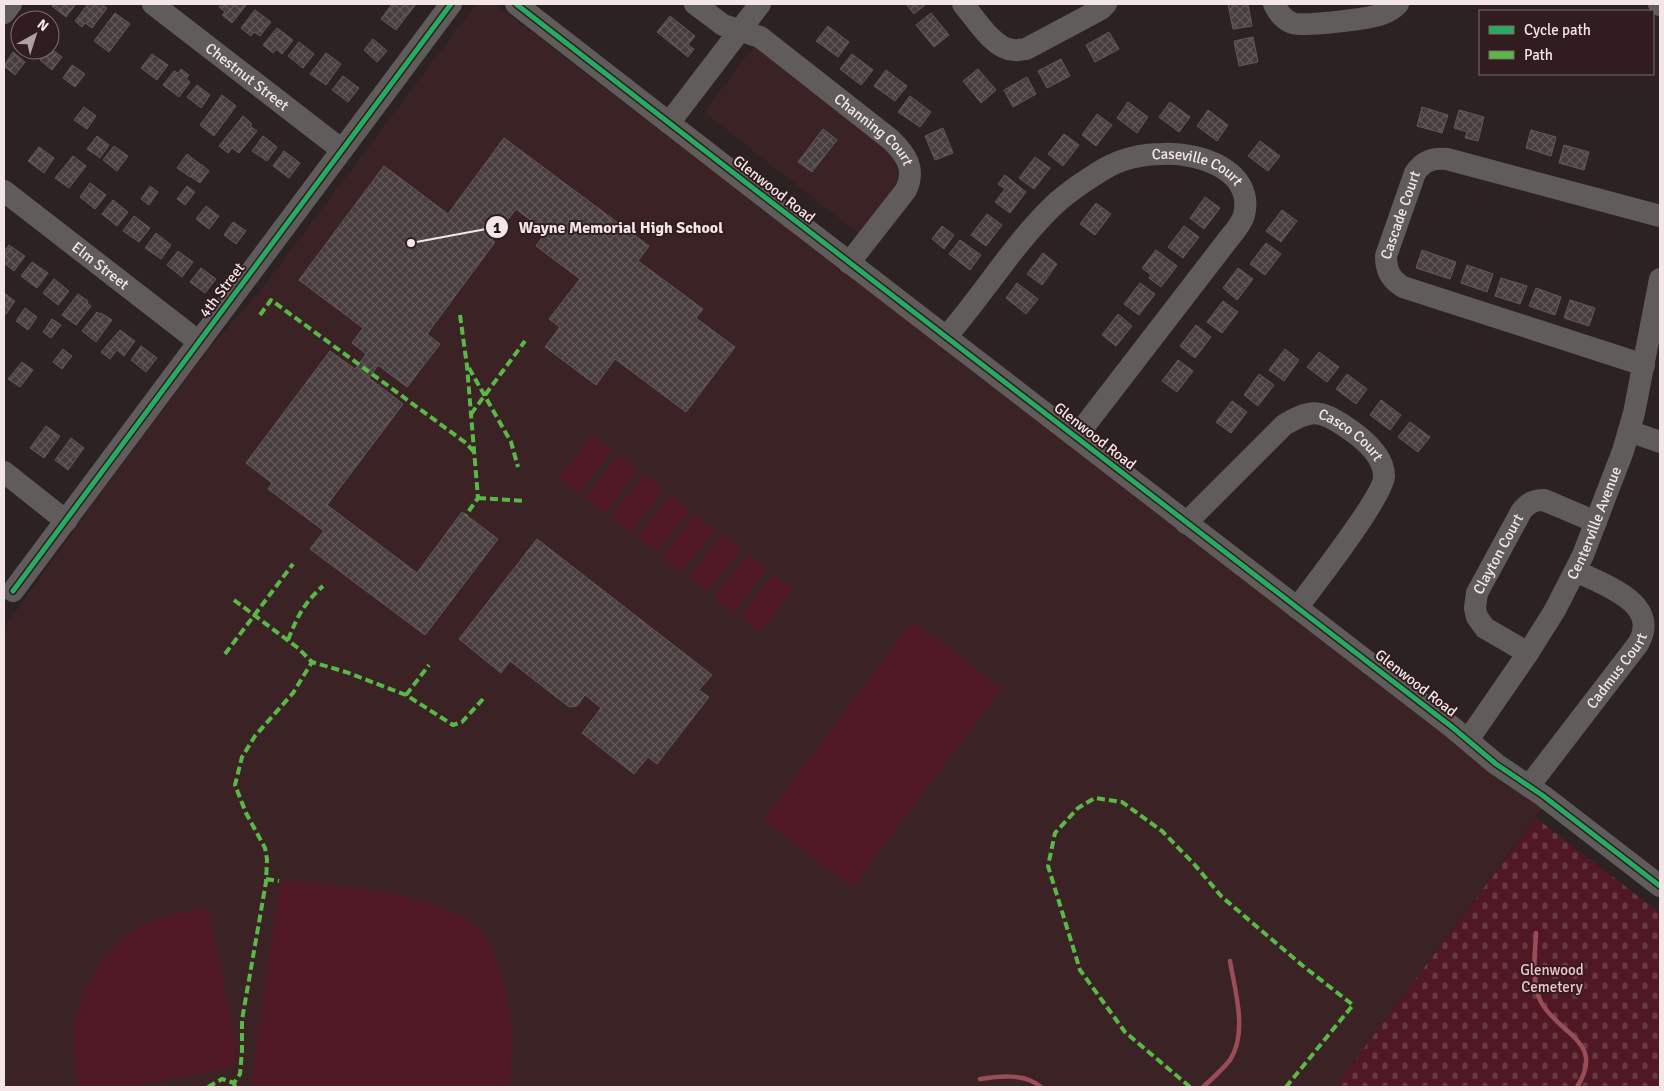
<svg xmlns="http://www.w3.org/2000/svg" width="1664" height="1091" font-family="Signika,sans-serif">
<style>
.built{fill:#3b2225}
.cemetery{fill:url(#cemetery-stones)}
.park{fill:#4f1824}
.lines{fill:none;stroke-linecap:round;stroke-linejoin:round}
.stream{stroke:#9a4d59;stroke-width:4.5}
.building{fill:url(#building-cross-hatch);stroke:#615858}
.minor{stroke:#605c5c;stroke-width:22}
.quiet{stroke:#58b947;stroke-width:4;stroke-dasharray:8 4;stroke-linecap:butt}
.cycleway-casing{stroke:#311d1f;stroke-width:8}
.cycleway{stroke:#26ab63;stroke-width:5}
.labels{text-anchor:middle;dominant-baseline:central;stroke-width:4;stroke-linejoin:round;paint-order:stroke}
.street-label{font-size:15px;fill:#f4e6e7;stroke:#311d1f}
.park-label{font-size:15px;fill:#f3c2c7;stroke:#311d1f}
.leader{fill:none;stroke:#f4e6e7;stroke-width:2}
.callout-dot{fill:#f4e6e7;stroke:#311d1f;stroke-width:2}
.mark-label{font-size:15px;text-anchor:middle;font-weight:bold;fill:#111}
.callout-label{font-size:16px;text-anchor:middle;font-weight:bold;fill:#f4e6e7;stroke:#311d1f;stroke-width:4;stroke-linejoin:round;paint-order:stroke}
</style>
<defs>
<pattern id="cemetery-stones" width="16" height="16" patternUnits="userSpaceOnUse" patternTransform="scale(1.25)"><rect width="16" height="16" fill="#4f1824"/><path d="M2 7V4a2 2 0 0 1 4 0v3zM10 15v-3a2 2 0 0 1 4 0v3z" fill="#693a44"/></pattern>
<pattern id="building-cross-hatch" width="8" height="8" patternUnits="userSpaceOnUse" patternTransform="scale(1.25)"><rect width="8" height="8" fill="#473d3e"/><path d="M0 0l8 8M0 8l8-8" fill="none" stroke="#62595a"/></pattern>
</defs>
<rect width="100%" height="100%" fill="#2c2222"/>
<path class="built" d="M476,4H495L1543,807L1335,1087H4V628L94,502L205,353L263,287Z
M754,46L896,155L898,184L859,234L704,112Z"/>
<path class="cemetery" d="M1536,818L1660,913V1087H1335Z"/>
<path class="park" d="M592,435L612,450L579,493L559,478Z
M618,455L638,470L605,513L585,497Z
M644,474L664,490L631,532L611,517Z
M670,494L690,510L657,552L637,537Z
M695,514L715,530L682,572L662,557Z
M722,534L741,549L708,592L689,577Z
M747,554L767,569L734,612L714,597Z
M773,574L793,589L760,632L740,616Z
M913,621L1002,688L852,887L763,820Z
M281,880C336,886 444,890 482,933C493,945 501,974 505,989C513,1023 514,1053 509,1087H250Z
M209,908L238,1057L231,1068L129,1087H79L74,1062V1026L83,991L106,954L135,928L172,914Z"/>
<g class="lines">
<path class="stream" d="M1536,933C1535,954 1531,982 1541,1002C1559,1035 1606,1041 1577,1087
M980,1079C999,1076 1025,1073 1041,1087
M1203,1087C1212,1079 1222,1070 1230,1060C1248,1032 1235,991 1230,961"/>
</g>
<path class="building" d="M54,4H76L66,17L52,6Z
M88,4H102L107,8L92,28L85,23L82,27L75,21Z
M222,4H247L232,23L222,15L225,12L219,7Z
M392,4H416L396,30L381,19Z
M906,4H926L914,14Z
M1228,4H1248L1252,26L1233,29Z
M255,10L271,22L260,36L254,32L251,36L241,28Z
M115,13L130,24L109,52L94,41Z
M931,13L949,35L934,47L916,25Z
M670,16L695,36L688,45L694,49L688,57L657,32Z
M828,26L849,42L838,57L816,41Z
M277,28L293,40L282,54L276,49L273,53L263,45Z
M1109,32L1119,49L1095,62L1086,45Z
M1253,37L1258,62L1239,66L1234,41Z
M373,39L387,51L377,62L364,50Z
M299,42L314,54L303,68L288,56Z
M50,48L62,57L52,70L40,60L47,50H50Z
M13,52L25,62L15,75L4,66Z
M326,53L341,64L326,85L310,74Z
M152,54L168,65L157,80L141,68Z
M852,54L873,70L861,85L840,69Z
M1061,59L1070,76L1047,88L1038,71Z
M72,65L85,74L75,87L63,78Z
M181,69L189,75L186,79L190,82L179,97L163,85L174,71L178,73Z
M978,69L996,90L981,103L963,81Z
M886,70L907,86L895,101L874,86Z
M343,76L359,88L348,102L332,90Z
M1027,77L1036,94L1013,107L1004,90Z
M197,85L210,95L201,108L187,97Z
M222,95L236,106L214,136L200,125Z
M910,96L931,112L920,127L898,112Z
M1128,102L1148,117L1137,133L1117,118Z
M1170,102L1190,117L1179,132L1159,117Z
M84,107L96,116L87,129L74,120Z
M1422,107L1448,115L1442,133L1417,126Z
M1208,110L1228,125L1217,141L1197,126Z
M1459,110L1484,117L1478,141L1465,138L1467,132L1454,128Z
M1097,114L1112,125L1096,146L1082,135Z
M243,116L252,124L250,126L257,131L239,153L232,148L228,153L219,146Z
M943,128L953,153L935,160L925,136Z
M823,129L837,140L812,172L798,162Z
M1531,130L1556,137L1551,156L1526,148Z
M1064,134L1079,145L1063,166L1048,154Z
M97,136L109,145L100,158L87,149Z
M263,136L277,147L267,161L252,151Z
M504,138L649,246L638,261L703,309L696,318L735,347L686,412L615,359L596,385L545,347L560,327L549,319L580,279L536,246L546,232L516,209L492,240L495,242L427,334L440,344L407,387L378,365L369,378L403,404L327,505L417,573L462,512L498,539L425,635L310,549L324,531L268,489L272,483L246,463L330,351L355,369L366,354L352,343L363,328L299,280L384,166L448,214Z
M1260,141L1280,156L1268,171L1248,156Z
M1564,145L1589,152L1584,170L1559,163Z
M114,146L128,156L117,171L103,160Z
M39,147L54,158L44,173L28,161Z
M284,151L300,163L289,178L273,166Z
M187,154L200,164L190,177L177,168Z
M73,156L86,166L69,188L55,178Z
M1035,157L1050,168L1034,189L1019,178Z
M201,164L209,171L200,183L191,177Z
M1005,175L1026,192L1010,213L995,202L1005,189L998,184Z
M90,183L106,195L95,209L80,197Z
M150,186L158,192L149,205L141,199Z
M187,186L195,192L185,205L177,199Z
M1205,197L1220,208L1204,229L1190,218Z
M113,200L128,212L117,226L102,214Z
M1096,203L1111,214L1095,235L1080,224Z
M206,206L219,216L209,229L196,219Z
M1282,210L1297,221L1281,242L1266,231Z
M987,214L1002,225L986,246L971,235Z
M134,216L150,228L139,242L123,231Z
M233,222L246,231L236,244L224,235Z
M942,226L954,235L944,249L932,239Z
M1184,226L1199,237L1183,258L1168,247Z
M156,233L171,245L161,259L145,248Z
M960,240L981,255L970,270L949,254Z
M1266,243L1281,254L1265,275L1250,264Z
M9,245L25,256L14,271L4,263V252Z
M1156,250L1177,266L1161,287L1149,278L1151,275L1142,268Z
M1422,250L1456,262L1450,279L1416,268Z
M178,251L193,262L182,277L167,265Z
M1043,253L1057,264L1042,285L1027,274Z
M32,262L48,273L37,288L21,276Z
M1467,265L1493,274L1487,292L1461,283Z
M201,268L216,279L205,293L190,282Z
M1238,268L1253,279L1237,300L1223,288Z
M1501,278L1527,286L1520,304L1495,296Z
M54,279L69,291L58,305L43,293Z
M1017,283L1038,299L1026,314L1006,298Z
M1140,283L1155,294L1139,315L1124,304Z
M1536,288L1561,297L1555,315L1529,306Z
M4,293L15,301L6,314L4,313Z
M78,294L88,301L87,303L91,306L76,325L62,315Z
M1570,300L1595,308L1589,326L1564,318Z
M1223,301L1238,312L1222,333L1207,322Z
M25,308L37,317L28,330L16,321Z
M97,312L100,314L101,313L112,320L96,342L82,331Z
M1118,314L1132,326L1116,346L1102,335Z
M52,319L61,325L51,338L43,332Z
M1196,325L1211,337L1195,358L1180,346Z
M120,330L135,341L124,356L117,350L110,359L101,352Z
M141,346L157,358L146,372L131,360Z
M63,349L72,356L62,369L53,362Z
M1285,349L1299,360L1284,381L1269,370Z
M1319,352L1339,367L1327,382L1307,367Z
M1178,360L1193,371L1177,392L1162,381Z
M22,362L33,370L20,387L8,379Z
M1259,374L1274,385L1258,406L1244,395Z
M1347,374L1367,389L1356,404L1336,389Z
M1381,400L1401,415L1390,430L1370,415Z
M1232,401L1247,412L1231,433L1216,422Z
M1410,422L1430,437L1418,452L1398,437Z
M46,426L60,436L44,458L30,448Z
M71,438L84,448L68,470L55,460Z
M537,539L712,675L699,690L709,697L657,764L648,757L634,774L582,733L601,708L585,695L577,706L569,707L510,661L501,673L459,639Z"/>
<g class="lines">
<g class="minor">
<path id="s1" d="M153,4L342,150"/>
<path d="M516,4L749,185L1452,727L1496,764L1542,795L1660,886"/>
<path id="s2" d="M695,4L723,25L760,37L890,139C906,154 916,169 906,190L849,263"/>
<path d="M963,4C975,18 994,50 1014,50C1017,51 1022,49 1026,49L1101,9L1106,4"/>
<path d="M1274,4C1278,13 1283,19 1292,23C1303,27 1369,19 1382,14C1388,12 1393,9 1398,4"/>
<path d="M1659,4L1660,5"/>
<path d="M4,13L11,4"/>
<path d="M669,123L760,4"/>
<path id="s3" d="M4,191L199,342"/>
<path id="s4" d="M946,337C983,295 1012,246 1052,207C1067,192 1086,180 1104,169C1121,159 1143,154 1163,154C1198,152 1255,170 1244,215C1242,223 1235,231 1230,237L1076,437"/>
<path id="s5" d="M1644,365L1403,287C1390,279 1386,270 1386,256L1415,173C1423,161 1432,158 1447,159L1660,216"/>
<path d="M1629,431L1660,442"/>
<path d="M4,472L66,521"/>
<path id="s6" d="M1186,523L1284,425C1311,409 1319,409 1346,427C1361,437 1384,455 1384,476C1385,494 1312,588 1297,608"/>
<path d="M13,591L451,4"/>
<path id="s7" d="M1528,653L1485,628L1477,617L1475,608L1477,593L1521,512C1527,503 1534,500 1544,500L1596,522"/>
<path id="s8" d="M1468,740L1528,653L1555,610L1583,555L1623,451L1634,413L1660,279"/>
<path id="s9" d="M1529,786L1638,644C1662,603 1603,585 1576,571"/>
</g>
<path class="quiet" d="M260,315L271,300L466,443L474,452
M460,315L467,366L478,498L466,515
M469,368L511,442L518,467
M471,414L525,341
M478,498L526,501
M234,600L298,648L312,662L346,672L406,695L453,725L462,722L483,699
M288,640C297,617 304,603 323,586
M225,654L293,564
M406,695L429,665
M266,879L279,881
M208,1087L222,1079L234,1083
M235,1087L234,1083L240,1074L242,1051V1020L266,882L267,859L265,848L246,813L235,785L242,757L255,736L293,693L312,662
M1190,1087L1125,1032L1080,970L1048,866L1055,833L1078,808L1095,798L1122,802L1162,831L1194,864L1222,897L1303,966L1353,1005L1286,1087"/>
<defs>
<path id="cycleway" d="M516,4L749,185L1452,727L1496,764L1542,795L1660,886
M13,591L451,4"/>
</defs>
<use href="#cycleway" class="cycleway-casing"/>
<use href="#cycleway" class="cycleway"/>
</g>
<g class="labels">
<g class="street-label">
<text stroke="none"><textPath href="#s1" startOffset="119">Chestnut Street</textPath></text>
<text stroke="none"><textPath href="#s2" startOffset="221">Channing Court</textPath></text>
<text stroke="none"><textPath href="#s4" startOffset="331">Caseville Court</textPath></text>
<text transform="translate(774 189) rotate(38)">Glenwood Road</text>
<text stroke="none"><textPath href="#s5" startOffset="334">Cascade Court</textPath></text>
<text stroke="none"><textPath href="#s3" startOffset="122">Elm Street</textPath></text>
<text transform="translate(222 290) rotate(-53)">4th Street</text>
<text transform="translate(1095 436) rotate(38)">Glenwood Road</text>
<text stroke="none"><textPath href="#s6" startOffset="215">Casco Court</textPath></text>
<text stroke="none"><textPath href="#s8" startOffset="252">Centerville Avenue</textPath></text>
<text stroke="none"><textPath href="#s7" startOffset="132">Clayton Court</textPath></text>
<text stroke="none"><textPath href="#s9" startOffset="145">Cadmus Court</textPath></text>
<text transform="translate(1416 683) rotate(38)">Glenwood Road</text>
</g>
<g class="park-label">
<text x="1552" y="970">Glenwood<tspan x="1552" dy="17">Cemetery</tspan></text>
</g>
</g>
<path class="leader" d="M411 243L497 227"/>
<g class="callout-dot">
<circle cx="411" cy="243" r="5"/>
<circle cx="497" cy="227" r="12"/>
</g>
<g class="mark-label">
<text x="497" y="233">1</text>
</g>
<g class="callout-label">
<text x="621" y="233">Wayne Memorial High School</text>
</g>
<rect width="1664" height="1091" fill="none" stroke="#f4e6e7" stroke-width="10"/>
<rect x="1479" y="10" width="175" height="65" fill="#311d1f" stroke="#7f6d6f"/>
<rect x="1489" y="26" width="25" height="8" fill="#26ab63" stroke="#7f6d6f"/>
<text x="1524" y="35" font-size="15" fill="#f4e6e7">Cycle path</text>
<rect x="1489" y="51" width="25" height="8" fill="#58b947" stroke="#7f6d6f"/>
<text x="1524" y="60" font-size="15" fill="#f4e6e7">Path</text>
<g transform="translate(35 35) rotate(39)"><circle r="24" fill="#311d1f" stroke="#7f6d6f"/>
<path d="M0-4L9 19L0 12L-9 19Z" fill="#aea1a2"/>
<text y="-8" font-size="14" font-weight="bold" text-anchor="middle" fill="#f4e6e7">N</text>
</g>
</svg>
